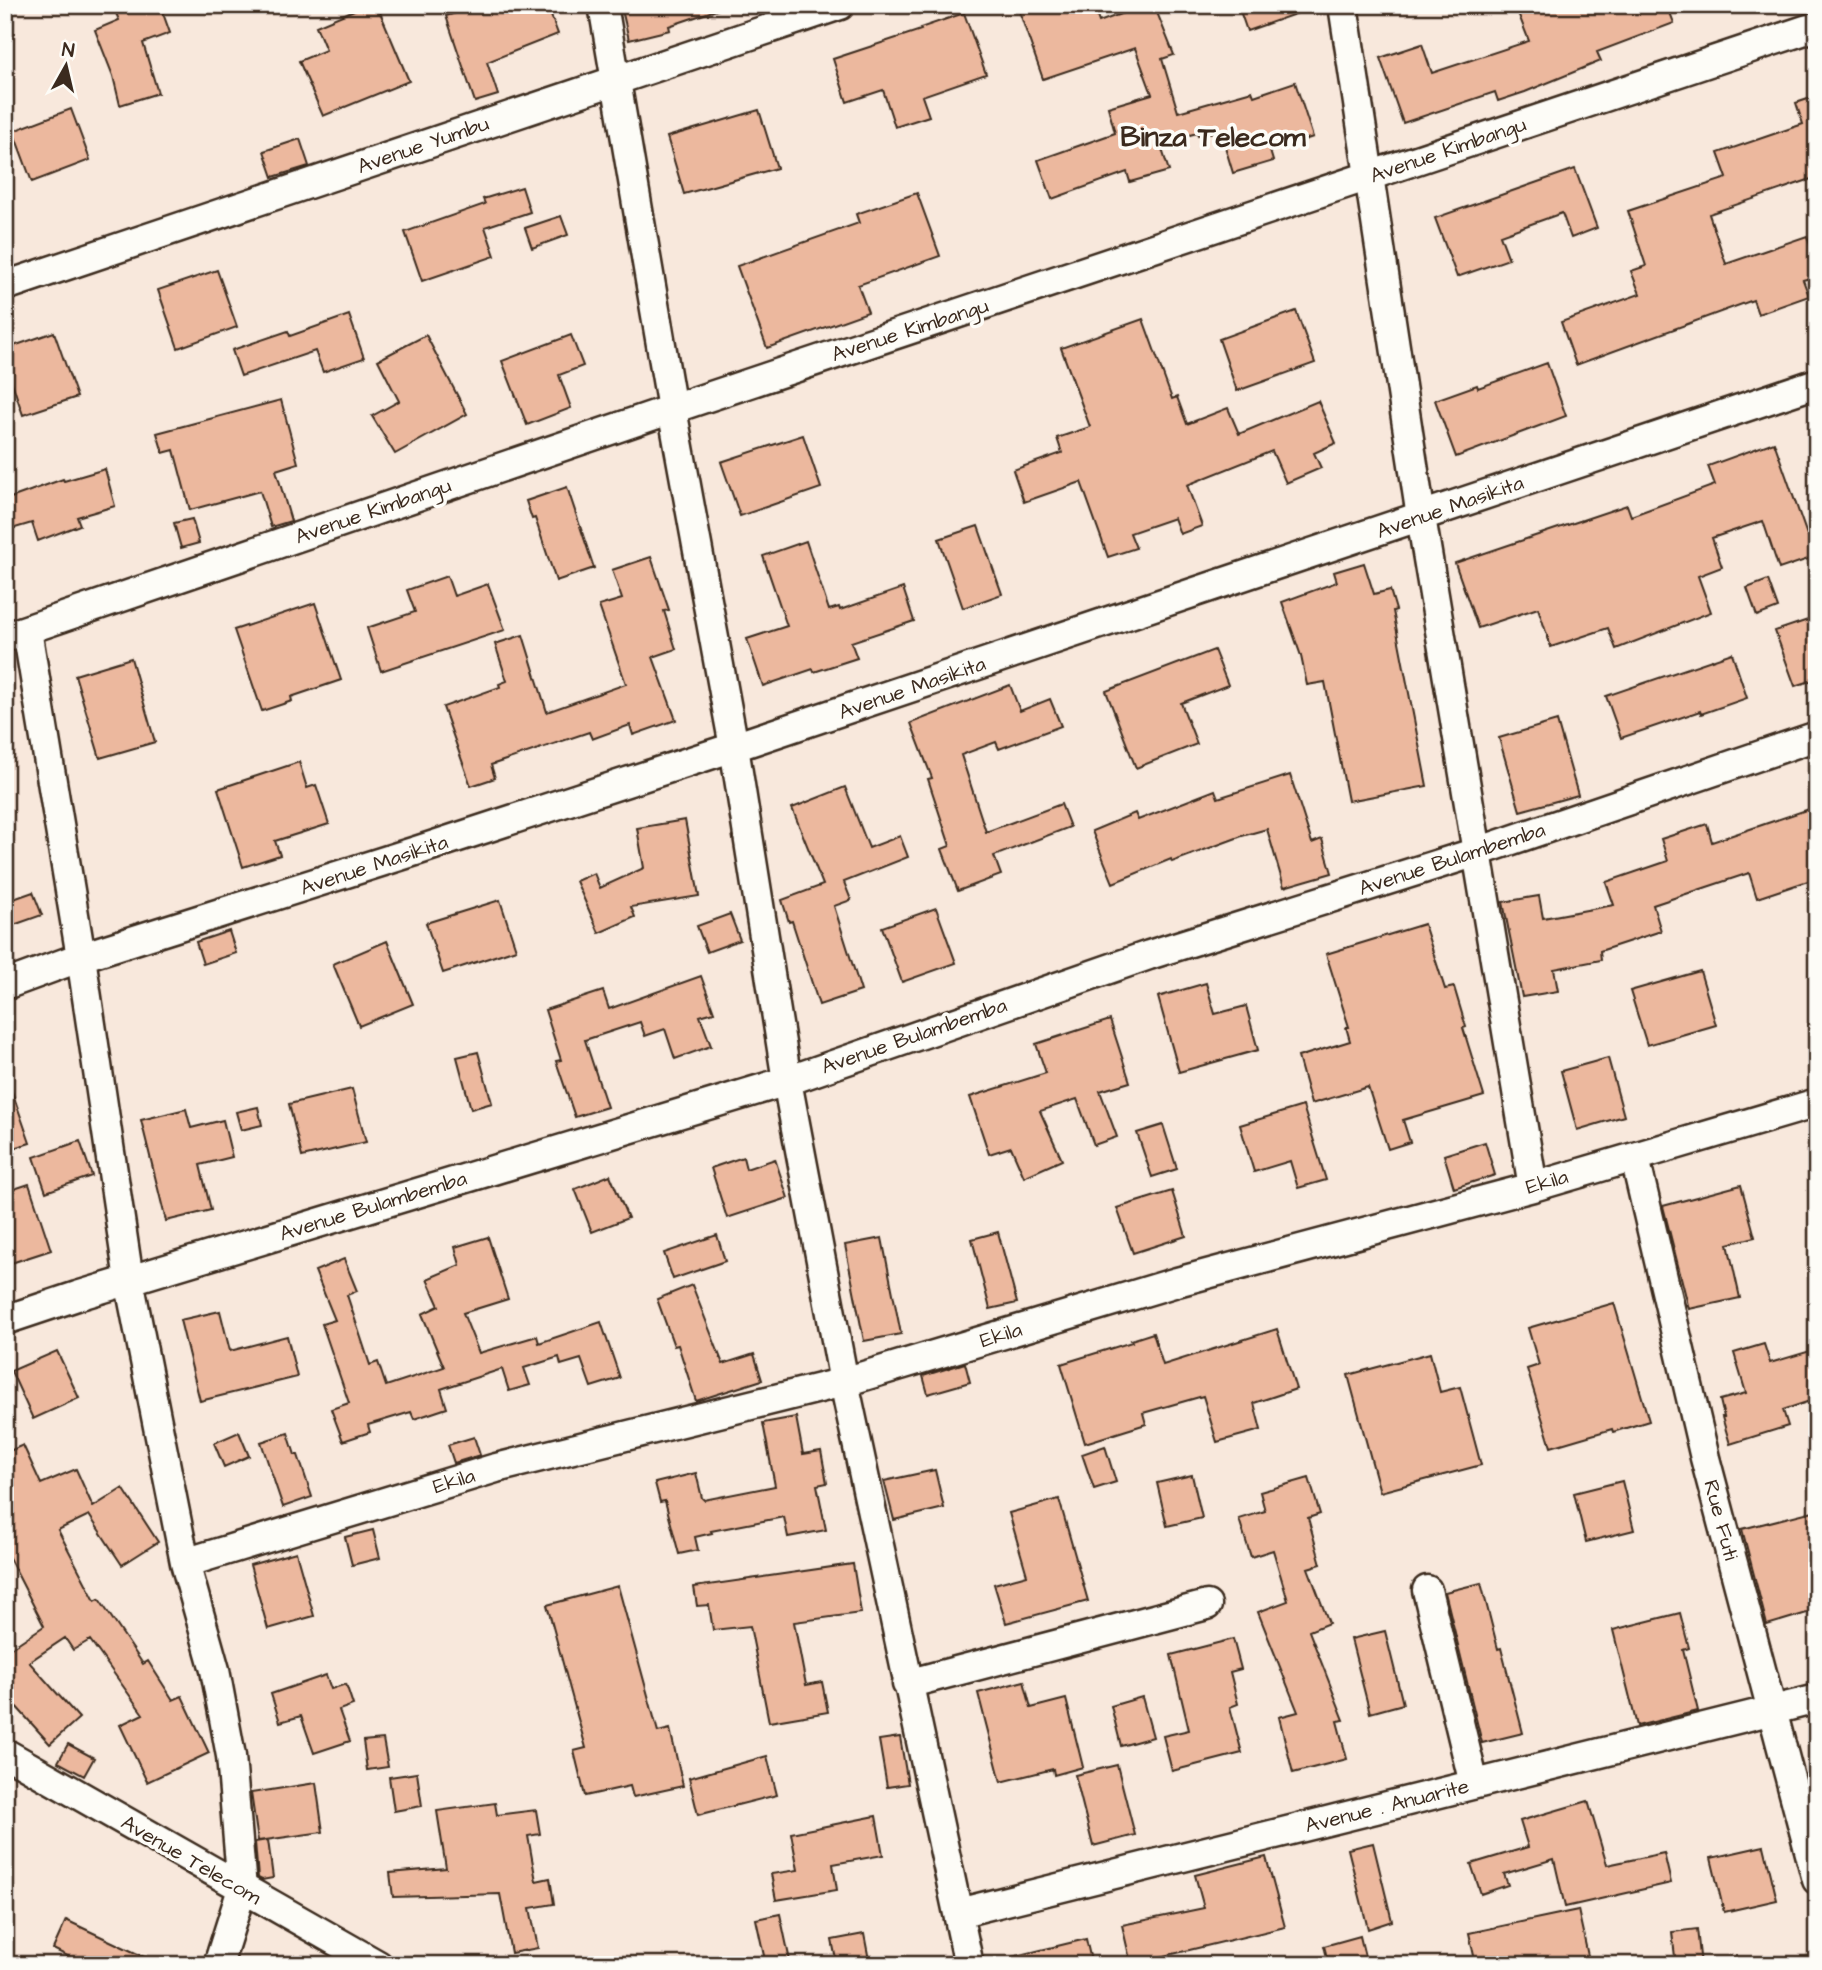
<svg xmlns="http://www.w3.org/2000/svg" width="1822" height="1970" font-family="'Architects Daughter',sans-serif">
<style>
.building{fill:#ecb89e;stroke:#3b2a1e;stroke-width:2}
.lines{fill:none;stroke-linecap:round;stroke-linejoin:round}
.minor-casing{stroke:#3b2a1e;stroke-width:33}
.minor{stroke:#fdfcf7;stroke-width:28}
.labels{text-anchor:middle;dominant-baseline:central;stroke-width:7;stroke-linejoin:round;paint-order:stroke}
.street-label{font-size:21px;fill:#3b2a1e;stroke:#fdfcf7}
.district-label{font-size:28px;font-weight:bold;fill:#3b2a1e;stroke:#fdfcf7}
</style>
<rect width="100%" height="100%" fill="#f8e8dc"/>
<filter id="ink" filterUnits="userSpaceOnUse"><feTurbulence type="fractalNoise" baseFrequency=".0143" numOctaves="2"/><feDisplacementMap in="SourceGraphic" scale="14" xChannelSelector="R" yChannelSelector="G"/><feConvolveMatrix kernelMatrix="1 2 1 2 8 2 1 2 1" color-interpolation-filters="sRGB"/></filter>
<g filter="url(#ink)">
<path class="building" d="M130,5H160L170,33L143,43L158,93L120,105L113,76L95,30L119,20L115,11Z
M366,5H377L409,81L323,116L299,61L326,50L316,26Z
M482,5H547L558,34L487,62L498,95L475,102L446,16Z
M621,5H718L719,9L669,26L670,30L629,40Z
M1017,5H1093L1099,22L1145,5H1154L1174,55L1162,59L1178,112L1252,91L1254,96L1295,82L1313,137L1270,151L1273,161L1233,173L1220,130L1198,136L1197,133L1160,143L1169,171L1130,182L1127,172L1052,199L1038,160L1115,133L1108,107L1152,94L1135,48L1043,79Z
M1238,5H1312V8L1247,31Z
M1515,5H1667L1674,23L1597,52L1601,61L1525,92L1498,101L1495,92L1403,123L1380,58L1422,44L1432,73L1529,41Z
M964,13L986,74L922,96L929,116L895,127L883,90L847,102L833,59L921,30L920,28Z
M1817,96V177L1709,214L1726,264L1807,236L1817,265V276L1803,280L1809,296L1758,314L1753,300L1576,365L1561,322L1640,294L1631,271L1646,266L1628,211L1727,178L1718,153L1803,124L1796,103Z
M71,109L90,160L32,182L13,131Z
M759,110L777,168L684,194L667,137Z
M300,139L309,166L273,177L264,151Z
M1575,169L1597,228L1571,238L1562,213L1500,235L1509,259L1457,277L1435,218Z
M522,187L530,212L485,227L495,256L422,281L405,232L485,204L483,199Z
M917,193L940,256L858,285L868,312L767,348L737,266L859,223L856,214Z
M561,216L568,235L532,248L525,228Z
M217,270L237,327L178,348L158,290Z
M1296,311L1315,363L1237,391L1219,339Z
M349,315L364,358L323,372L315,351L241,376L232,350L288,331L290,336Z
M1143,319L1172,399L1177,397L1187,424L1228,408L1239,434L1318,401L1336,443L1314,453L1321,468L1286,483L1272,451L1187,485L1202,526L1180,534L1174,518L1130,533L1136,548L1108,557L1081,482L1024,502L1013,470L1062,453L1057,438L1090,427L1061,348Z
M54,332L77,397L23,415L5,362V349Z
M426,335L467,414L395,454L372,416L399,401L378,360Z
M571,335L583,366L559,375L571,408L527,425L502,361Z
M1547,363L1566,416L1456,457L1435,400L1477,385L1478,388Z
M281,400L298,463L276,470L291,521L271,527L260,491L190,510L174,450L163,453L157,433Z
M803,435L821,488L740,516L721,462Z
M1774,442L1807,535L1817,532V556L1779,569L1763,521L1712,538L1722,567L1698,576L1711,612L1616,649L1608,628L1551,647L1538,608L1478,628L1455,563L1627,505L1631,516L1715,485L1708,466Z
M105,469L115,506L77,517L80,525L38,541L32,523L5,531V500L63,479L64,481Z
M567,487L594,568L556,581L535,518L532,519L526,501Z
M192,519L199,543L181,548L174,523Z
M978,526L1002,594L963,608L939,539Z
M806,541L829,610L839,607L840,610L903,588L914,621L851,642L857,658L814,672L813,669L763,686L747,639L787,626L763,556Z
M651,557L669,610L664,611L676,649L653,657L676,720L633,735L630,725L592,739L589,732L491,765L495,778L471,786L443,707L500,687L499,684L507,681L495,644L523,635L547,712L626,684L599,606L622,599L612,570Z
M1364,563L1374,594L1390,590L1396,610L1393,611L1427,786L1348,801L1325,682L1307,685L1301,656L1282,602L1337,582L1334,572Z
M447,576L454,596L488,584L505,630L381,671L367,628L415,612L407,590Z
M1768,580L1778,608L1757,616L1747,588Z
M315,603L341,680L291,697L292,701L262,711L234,630Z
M1817,617V679L1795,686L1775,631Z
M1214,650L1228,685L1181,703L1197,744L1136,768L1106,691Z
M1732,653L1747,698L1701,714L1700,711L1621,738L1606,696Z
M131,658L155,742L100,758L75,675Z
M1010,685L1020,711L1050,699L1061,726L999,749L996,742L961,755L986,832L1061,804L1070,827L994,856L1001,875L958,891L942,849L950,846L928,779L932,778L911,723Z
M1557,721L1578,795L1520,811L1499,738Z
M299,762L307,788L316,785L329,824L275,841L280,855L243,867L218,789Z
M1290,775L1312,843L1322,839L1332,873L1284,887L1267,829L1242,836L1172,862L1171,859L1113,883L1092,831L1135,813L1138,820L1215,790L1218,798Z
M845,787L869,848L900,836L908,857L844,882L851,900L834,906L861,991L819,1005L792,921L789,922L782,900L823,885L792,808Z
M1812,808L1817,824V878L1757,898L1749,873L1653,905L1661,931L1600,951L1601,960L1554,969L1558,991L1522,997L1503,902L1539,896L1543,918L1614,905L1606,882L1668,861L1661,839L1707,824L1712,842Z
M685,820L699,896L631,907L635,917L599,933L576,881L594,873L600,888L644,868L637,828Z
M33,892L42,915L5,928V902Z
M500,900L516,949L443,973L426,923Z
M936,908L956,963L902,982L882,927Z
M730,914L740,940L707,952L697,926Z
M1424,924L1445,989L1454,987L1466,1027L1463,1028L1484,1096L1403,1120L1410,1142L1388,1149L1368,1087L1311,1104L1298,1057L1350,1041L1346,1027H1349L1326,954Z
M229,931L236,953L203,964L196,942Z
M387,941L413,1004L359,1026L333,964Z
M1700,971L1716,1025L1647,1045L1630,991Z
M701,976L714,1012L700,1016L711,1046L675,1059L665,1029L645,1036L640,1022L585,1040L607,1107L575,1117L556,1061L561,1060L545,1010L603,991L609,1009Z
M1206,983L1215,1014L1246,1006L1258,1050L1179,1072L1158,997Z
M1110,1020L1130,1082L1100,1091L1117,1137L1094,1145L1077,1099L1040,1111L1062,1160L1024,1177L1011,1147L989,1154L970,1097L1046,1073L1036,1044Z
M478,1052L492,1103L471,1109L457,1057Z
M1608,1058L1624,1116L1577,1130L1561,1071Z
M8,1080L30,1143L5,1151V1081Z
M352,1089L366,1142L302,1157L289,1104Z
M1303,1106L1326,1180L1298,1188L1290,1161L1254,1172L1240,1125Z
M258,1107L262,1125L241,1130L236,1112Z
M186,1109L191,1128L223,1120L232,1157L200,1165L211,1210L166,1221L141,1120Z
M1163,1125L1177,1169L1152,1177L1137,1133Z
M80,1141L92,1176L46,1192L34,1157Z
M1485,1142L1495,1175L1454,1188L1444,1155Z
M743,1157L746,1169L775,1159L788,1198L727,1218L711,1168Z
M610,1175L628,1218L592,1232L575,1189Z
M29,1184L51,1250L5,1265V1192Z
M1741,1185L1755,1237L1728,1244L1740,1298L1689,1309L1663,1206Z
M1172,1191L1186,1236L1133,1253L1117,1208Z
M998,1232L1017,1303L990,1309L972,1239Z
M717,1235L725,1261L673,1279L664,1253Z
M488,1237L508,1299L463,1313L479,1353L537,1336L539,1343L601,1322L620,1378L591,1387L581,1359L561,1365L559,1357L524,1368L530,1385L509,1391L502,1369L441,1389L447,1408L414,1419L411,1412L368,1425L370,1432L343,1441L331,1409L349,1403L322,1324L335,1320L315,1271L344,1259L357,1291L347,1295L370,1365L378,1362L386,1386L444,1367L422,1314L439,1306L427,1279L460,1265L455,1247Z
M882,1238L901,1334L864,1341L845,1245Z
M692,1285L723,1364L754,1354L762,1380L696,1401L678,1345L674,1346L657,1299Z
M1614,1303L1649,1421L1613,1432L1612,1429L1551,1447L1527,1369L1539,1365L1528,1328Z
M220,1311L230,1351L287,1336L297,1377L200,1401L180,1320Z
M1277,1329L1296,1389L1254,1403L1261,1430L1217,1442L1203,1396L1143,1413L1146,1424L1085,1443L1061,1364L1132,1342L1131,1340L1153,1333L1163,1365Z
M1764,1344L1770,1363L1817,1349V1389L1810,1390L1813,1400L1783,1410L1788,1426L1730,1444L1722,1417H1724L1720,1400L1746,1393L1734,1353Z
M57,1351L79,1398L33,1419L11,1371Z
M1430,1353L1440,1392L1460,1387L1481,1465L1380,1492L1348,1375Z
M965,1363L970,1382L928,1394L923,1376Z
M796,1417L803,1454L821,1451L827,1483L817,1485L826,1530L788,1537L784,1517L711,1531L712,1533L695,1537L698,1550L679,1554L665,1501L660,1502L655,1483L696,1473L702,1498L704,1500L775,1486L763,1423Z
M239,1432L249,1456L224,1467L214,1443Z
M288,1433L295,1455H298L312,1497L283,1507L261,1442Z
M474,1437L480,1455L454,1463L448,1445Z
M23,1445L41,1484L76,1469L93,1507L123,1488L158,1542L122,1565L89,1515L58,1530L95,1601L99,1599L143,1664L148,1661L173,1700L182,1696L209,1753L147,1782L120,1725L143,1714L90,1640L73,1650L65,1638L29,1662L79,1718L50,1744L5,1694V1652L44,1626L5,1550V1453Z
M1105,1446L1116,1482L1094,1489L1082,1454Z
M935,1470L944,1508L894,1520L884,1481Z
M1192,1475L1202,1518L1167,1526L1157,1483Z
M1309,1478L1320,1514L1308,1518L1321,1564L1308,1568L1329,1623L1309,1631L1344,1720L1337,1721L1347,1759L1293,1773L1279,1717L1298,1712L1258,1612L1288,1601L1273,1550L1251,1557L1239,1519L1265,1511L1260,1492Z
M1622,1481L1634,1530L1586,1542L1574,1493Z
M1059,1499L1088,1601L1006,1623L994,1584L1027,1575L1009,1513Z
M1817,1510V1610L1767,1625L1742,1529Z
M373,1530L380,1558L352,1565L345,1537Z
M296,1552L314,1616L268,1629L250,1565Z
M853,1564L861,1613L794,1622L806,1685L822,1682L828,1712L769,1722L750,1626L713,1630L709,1605L697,1606L694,1587Z
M1481,1583L1498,1649L1501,1648L1523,1733L1482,1743L1445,1592Z
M618,1586L658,1732L670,1729L683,1786L633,1797L630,1786L585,1796L574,1751L586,1748L547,1605Z
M1680,1613L1689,1648L1683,1650L1698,1711L1637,1726L1613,1630Z
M1385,1631L1403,1704L1370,1713L1351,1639Z
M1233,1639L1241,1669L1230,1672L1238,1704L1230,1707L1242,1753L1172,1771L1163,1736L1189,1730L1171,1655Z
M326,1675L331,1689L346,1684L353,1705L339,1710L350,1741L314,1753L301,1716L280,1722L271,1694Z
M1024,1681L1031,1708L1066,1699L1083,1767L1054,1775L1053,1769L1001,1782L978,1693Z
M1142,1697L1153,1737L1121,1746L1111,1706Z
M900,1737L908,1784L887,1787L879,1740Z
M383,1739L388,1767L367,1770L363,1741Z
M68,1744L94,1758L84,1776L58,1762Z
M767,1756L777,1795L698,1815L689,1778Z
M1117,1765L1135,1835L1093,1846L1075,1775Z
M417,1773L422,1806L394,1811L389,1777Z
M316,1783L323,1832L258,1841L251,1793Z
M1588,1801L1607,1865L1664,1853L1671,1883L1565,1907L1554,1859L1504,1874L1508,1885L1481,1894L1471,1864L1528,1847L1520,1821Z
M495,1803L497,1815L536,1810L540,1834L528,1836L536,1881L550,1878L554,1904L530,1908L538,1948L511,1953L500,1894L393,1897L390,1873L446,1868L437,1811Z
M876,1816L883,1855L833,1864L837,1890L776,1900L771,1874L798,1870L791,1833Z
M268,1840L273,1878L262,1880L258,1878L255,1842Z
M1373,1843L1392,1921L1368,1929L1348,1849Z
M1764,1846L1777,1900L1724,1912L1711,1858Z
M1266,1857L1285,1927L1131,1964L1122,1925L1204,1908L1195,1875Z
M1578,1910L1590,1965H1476L1469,1933Z
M780,1914L790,1961L766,1965L756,1919Z
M66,1920L161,1965H86L53,1949Z
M1697,1929L1701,1965H1676L1672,1932Z
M864,1934L870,1965H837L832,1940Z
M1360,1936L1366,1961L1354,1965H1329L1324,1946Z
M1086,1939L1092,1965H1013L1012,1957Z"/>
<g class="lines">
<defs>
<path id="minor" d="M603,5L672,409L734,747L787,1081L844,1382L969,1965
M1343,5L1421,517L1533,1187
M5,286L840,5
M27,630L81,957L129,1280L185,1563L215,1670L231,1756L242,1889L218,1965
M5,637L672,409L1817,26
M5,985L81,957L419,850L734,747L1817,383
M1635,1158L1705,1458L1817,1880
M5,1320L77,1296L787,1081L1149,955L1477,852L1817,736
M185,1563L496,1468L844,1382L1177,1282L1533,1187L1817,1103
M1427,1590L1474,1784
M907,1684L1207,1605
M5,1753L378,1965
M958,1913L1817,1699"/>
</defs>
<use href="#minor" class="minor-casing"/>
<use href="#minor" class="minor"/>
</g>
</g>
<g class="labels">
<g class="street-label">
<text transform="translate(423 145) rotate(-19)">Avenue Yumbu</text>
<text transform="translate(1448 150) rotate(-19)">Avenue Kimbangu</text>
<text transform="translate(910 330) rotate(-18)">Avenue Kimbangu</text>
<text transform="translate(1450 507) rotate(-19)">Avenue Masikita</text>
<text transform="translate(373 511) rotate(-19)">Avenue Kimbangu</text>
<text transform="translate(912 688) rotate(-19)">Avenue Masikita</text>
<text transform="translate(1452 859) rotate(-18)">Avenue Bulambemba</text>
<text transform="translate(374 865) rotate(-18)">Avenue Masikita</text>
<text transform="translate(914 1036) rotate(-19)">Avenue Bulambemba</text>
<text transform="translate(1547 1182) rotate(-16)">Ekila</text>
<text transform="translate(373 1206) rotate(-17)">Avenue Bulambemba</text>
<text transform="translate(1001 1335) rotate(-17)">Ekila</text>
<text transform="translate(454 1481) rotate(-17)">Ekila</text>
<text transform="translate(1721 1520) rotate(75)">Rue Futi</text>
<text transform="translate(1387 1806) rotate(-14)">Avenue . Anuarite</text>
<text transform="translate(191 1860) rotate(30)">Avenue Telecom</text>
</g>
<g class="district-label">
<text x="1213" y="137">Binza Telecom</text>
</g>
</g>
<rect width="1822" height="1970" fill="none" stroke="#fdfcf7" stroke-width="28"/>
<rect x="14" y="14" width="1794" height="1942" fill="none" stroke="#3b2a1e" stroke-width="2.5" filter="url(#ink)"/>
<g transform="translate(66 66) rotate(8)" stroke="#fdfcf7" stroke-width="5" paint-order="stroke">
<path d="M0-5L12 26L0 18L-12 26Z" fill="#3b2a1e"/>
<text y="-10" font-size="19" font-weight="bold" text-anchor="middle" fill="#3b2a1e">N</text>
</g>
</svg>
